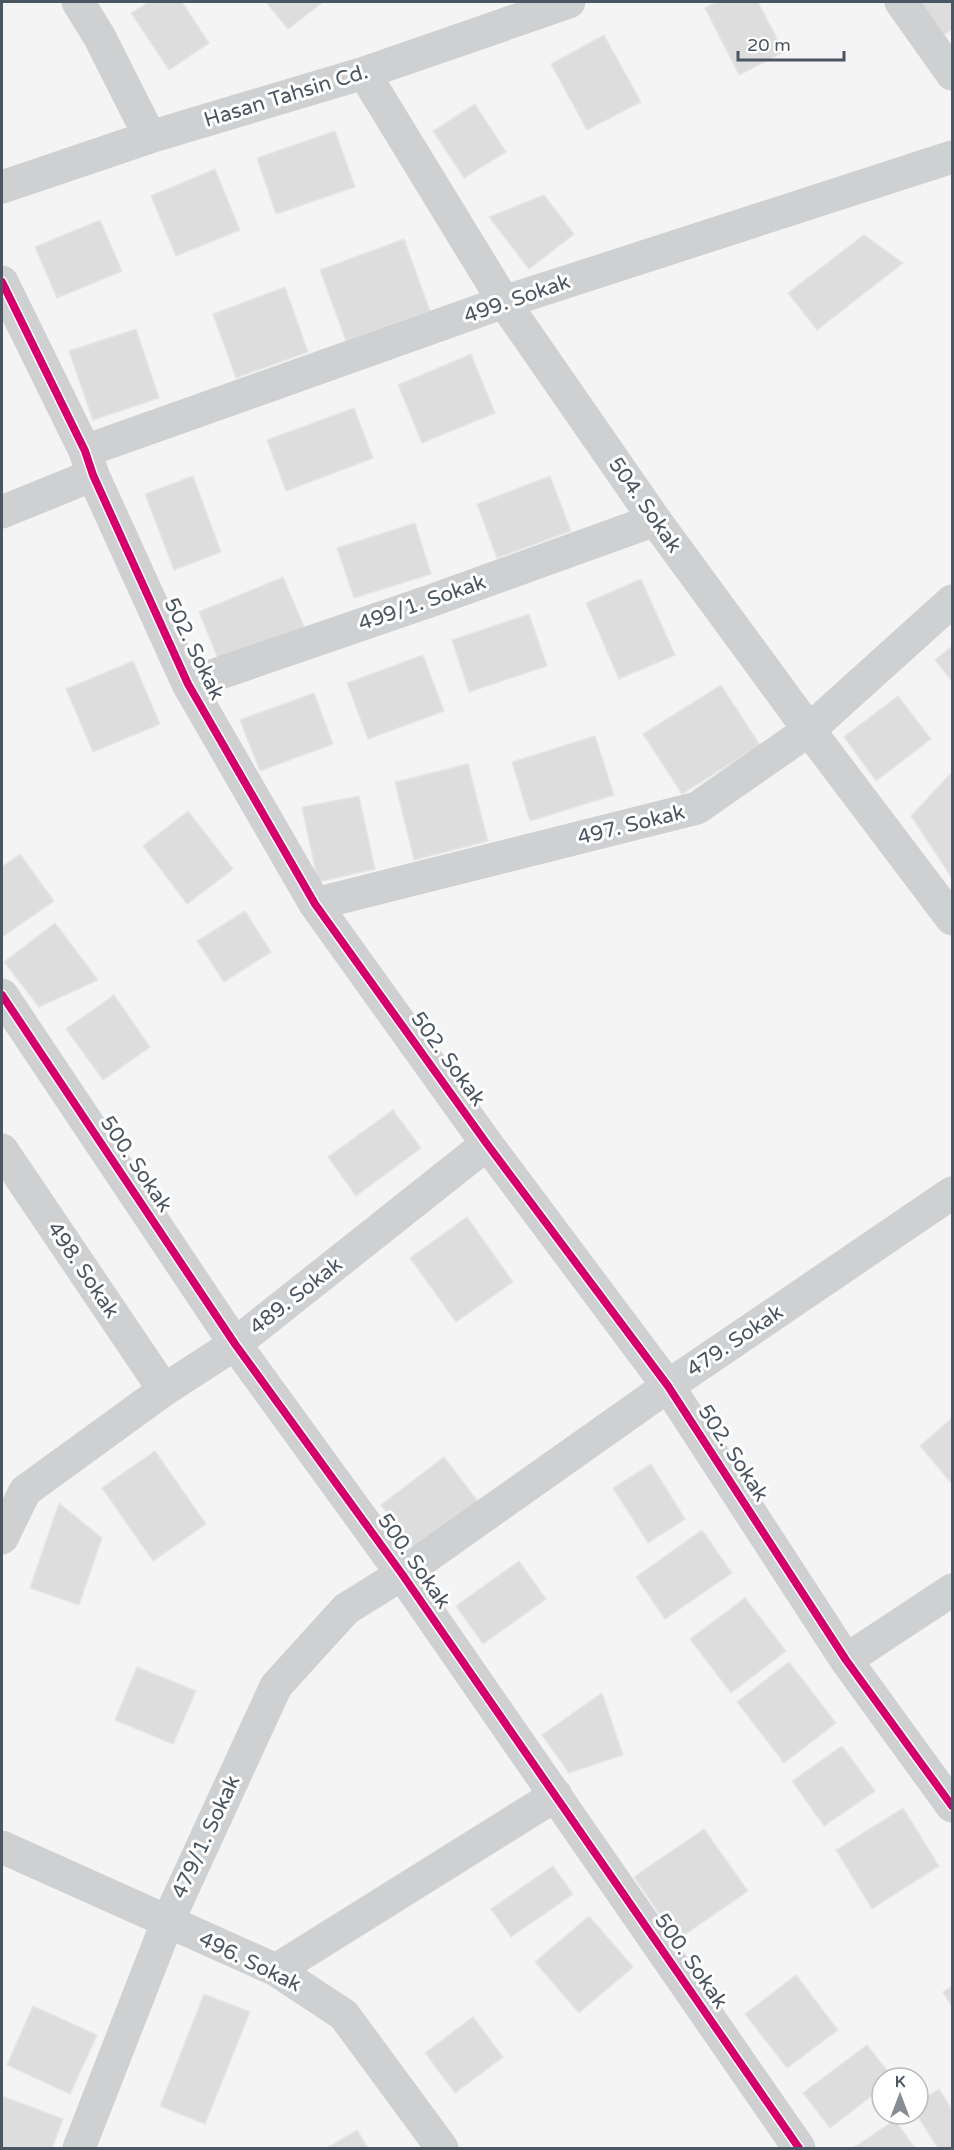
<svg xmlns="http://www.w3.org/2000/svg" width="954" height="2150" font-family="'Varela Round',sans-serif">
<style>
.building{fill:#ddddde;stroke:#e5e6e7;stroke-width:1.5}
.lines{fill:none;stroke-linecap:round;stroke-linejoin:round}
.minor{stroke:#ced0d2;stroke-width:33}
.cycleway-casing{stroke:#fff;stroke-width:11}
.cycleway{stroke:#d6006c;stroke-width:8}
.labels{text-anchor:middle;dominant-baseline:central;stroke-width:6;stroke-linejoin:round;paint-order:stroke}
.street-label{font-size:21px;fill:#4a5661;stroke:#fff}
</style>
<rect width="100%" height="100%" fill="#f4f4f4"/>
<path class="building" d="M149,2H182L209,43L169,70L131,13Z
M266,2H323L288,29Z
M717,2H758L784,52L739,75L705,8Z
M918,2H952V29L944,35Z
M604,35L641,102L587,130L551,64Z
M475,104L506,152L464,178L433,131Z
M335,131L355,187L276,214L257,158Z
M215,169L240,230L176,256L151,196Z
M544,195L574,234L529,269L489,217Z
M100,220L122,271L57,298L35,247Z
M864,235L903,263L817,330L788,293Z
M404,239L430,311L346,341L320,270Z
M285,287L308,352L236,378L213,314Z
M136,329L159,398L93,420L69,351Z
M471,354L495,413L422,443L398,385Z
M354,408L373,458L286,491L267,440Z
M193,476L221,552L174,570L145,494Z
M550,476L571,531L497,558L477,504Z
M415,523L431,574L354,598L337,548Z
M283,577L306,631L221,666L199,612Z
M641,579L675,655L619,679L586,603Z
M529,614L547,666L469,692L452,640Z
M952,646V681L935,660Z
M423,655L444,711L368,739L347,683Z
M133,661L160,724L93,752L66,689Z
M721,685L760,745L682,794L643,734Z
M314,693L333,744L260,771L240,720Z
M898,696L931,739L876,781L844,737Z
M595,736L614,795L530,821L512,762Z
M468,764L488,841L414,860L395,782Z
M952,772V878L911,816Z
M359,796L375,869L318,882L302,807Z
M188,811L233,869L187,904L143,846Z
M20,854L54,901L2,937V867Z
M245,911L271,952L224,982L197,941Z
M55,923L98,980L39,1007L4,962Z
M114,995L150,1047L103,1080L66,1029Z
M393,1110L421,1148L356,1196L328,1157Z
M467,1217L513,1282L456,1322L410,1258Z
M952,1418V1484L920,1446Z
M155,1451L206,1524L153,1561L102,1488Z
M444,1457L480,1504L417,1552L381,1505Z
M651,1464L685,1519L648,1543L613,1488Z
M59,1503L102,1538L79,1605L30,1588Z
M702,1530L732,1573L665,1619L636,1577Z
M519,1561L546,1599L483,1644L456,1606Z
M745,1598L786,1651L731,1693L690,1639Z
M789,1662L836,1723L784,1763L737,1702Z
M137,1667L196,1691L173,1744L115,1720Z
M602,1693L623,1755L569,1773L542,1735Z
M842,1746L875,1791L824,1826L792,1781Z
M903,1808L939,1866L872,1909L836,1850Z
M704,1829L748,1891L677,1940L634,1877Z
M553,1866L573,1894L511,1937L491,1909Z
M589,1916L633,1967L579,2013L535,1962Z
M796,1975L838,2030L787,2068L745,2014Z
M952,1986V2007L943,1992Z
M204,1994L250,2012L205,2124L160,2106Z
M33,2006L97,2035L70,2094L7,2065Z
M473,2017L503,2057L455,2093L425,2053Z
M867,2045L893,2078H882V2088L830,2128L803,2093Z
M939,2089L952,2110V2148H938L916,2114L918,2102Z
M2,2096L63,2119L52,2148H2Z
M895,2120L915,2148H853Z
M357,2130L368,2148H327Z"/>
<g class="lines">
<path class="minor" d="M78,2L99,36L150,137
M901,2L952,74
M364,73L504,302L655,520L809,730L952,919
M2,187L150,137L364,73L569,2
M2,282L85,451L93,475L188,684L315,904L487,1144L668,1386L846,1660L952,1806
M85,451L504,302L952,157
M2,512L93,475
M188,684L433,600L655,520
M315,904L697,808L809,730L952,601
M2,995L235,1344L402,1574L799,2148
M2,1150L164,1390
M2,1538L25,1491L164,1390L235,1344L487,1144
M846,1660L952,1590
M2,1847L276,1970L344,2015L442,2148
M276,1970L556,1795
M79,2148L167,1923L276,1686L346,1609L402,1574L668,1386L952,1193"/>
<defs>
<path id="cycleway" d="M2,282L85,451L93,475L188,684L315,904L487,1144L668,1386L846,1660L952,1806
M2,995L235,1344L402,1574L799,2148"/>
</defs>
<use href="#cycleway" class="cycleway-casing"/>
<use href="#cycleway" class="cycleway"/>
</g>
<g class="labels">
<g class="street-label">
<text transform="translate(286 96) rotate(-17)">Hasan Tahsin Cd.</text>
<text transform="translate(517 299) rotate(-19)">499. Sokak</text>
<text transform="translate(645 505) rotate(55)">504. Sokak</text>
<text transform="translate(422 603) rotate(-19)">499/1. Sokak</text>
<text transform="translate(194 649) rotate(64)">502. Sokak</text>
<text transform="translate(631 825) rotate(-14)">497. Sokak</text>
<text transform="translate(448 1059) rotate(54)">502. Sokak</text>
<text transform="translate(136 1164) rotate(56)">500. Sokak</text>
<text transform="translate(83 1270) rotate(56)">498. Sokak</text>
<text transform="translate(296 1296) rotate(-38)">489. Sokak</text>
<text transform="translate(735 1341) rotate(-34)">479. Sokak</text>
<text transform="translate(733 1453) rotate(57)">502. Sokak</text>
<text transform="translate(414 1561) rotate(55)">500. Sokak</text>
<text transform="translate(206 1837) rotate(-65)">479/1. Sokak</text>
<text transform="translate(691 1961) rotate(55)">500. Sokak</text>
<text transform="translate(250 1962) rotate(26)">496. Sokak</text>
</g>
</g>
<rect width="954" height="2150" fill="none" stroke="#4a5661" stroke-width="6"/>
<g transform="translate(900 2096)"><circle r="28" fill="#ffffff" stroke="#b7bbc0" stroke-width="1.5"/>
<path d="M0-4.5L10 22L0 15L-10 22Z" fill="#868d94"/>
<text y="-9" font-size="16" font-weight="bold" text-anchor="middle" fill="#4a5661">K</text>
</g>
<path d="M738 51v9h106v-9" fill="none" stroke="#4a5661" stroke-width="3"/>
<text x="747" y="51" font-size="18" fill="#4a5661" stroke="#ffffff" stroke-width="4.5" paint-order="stroke">20 m</text>
</svg>
